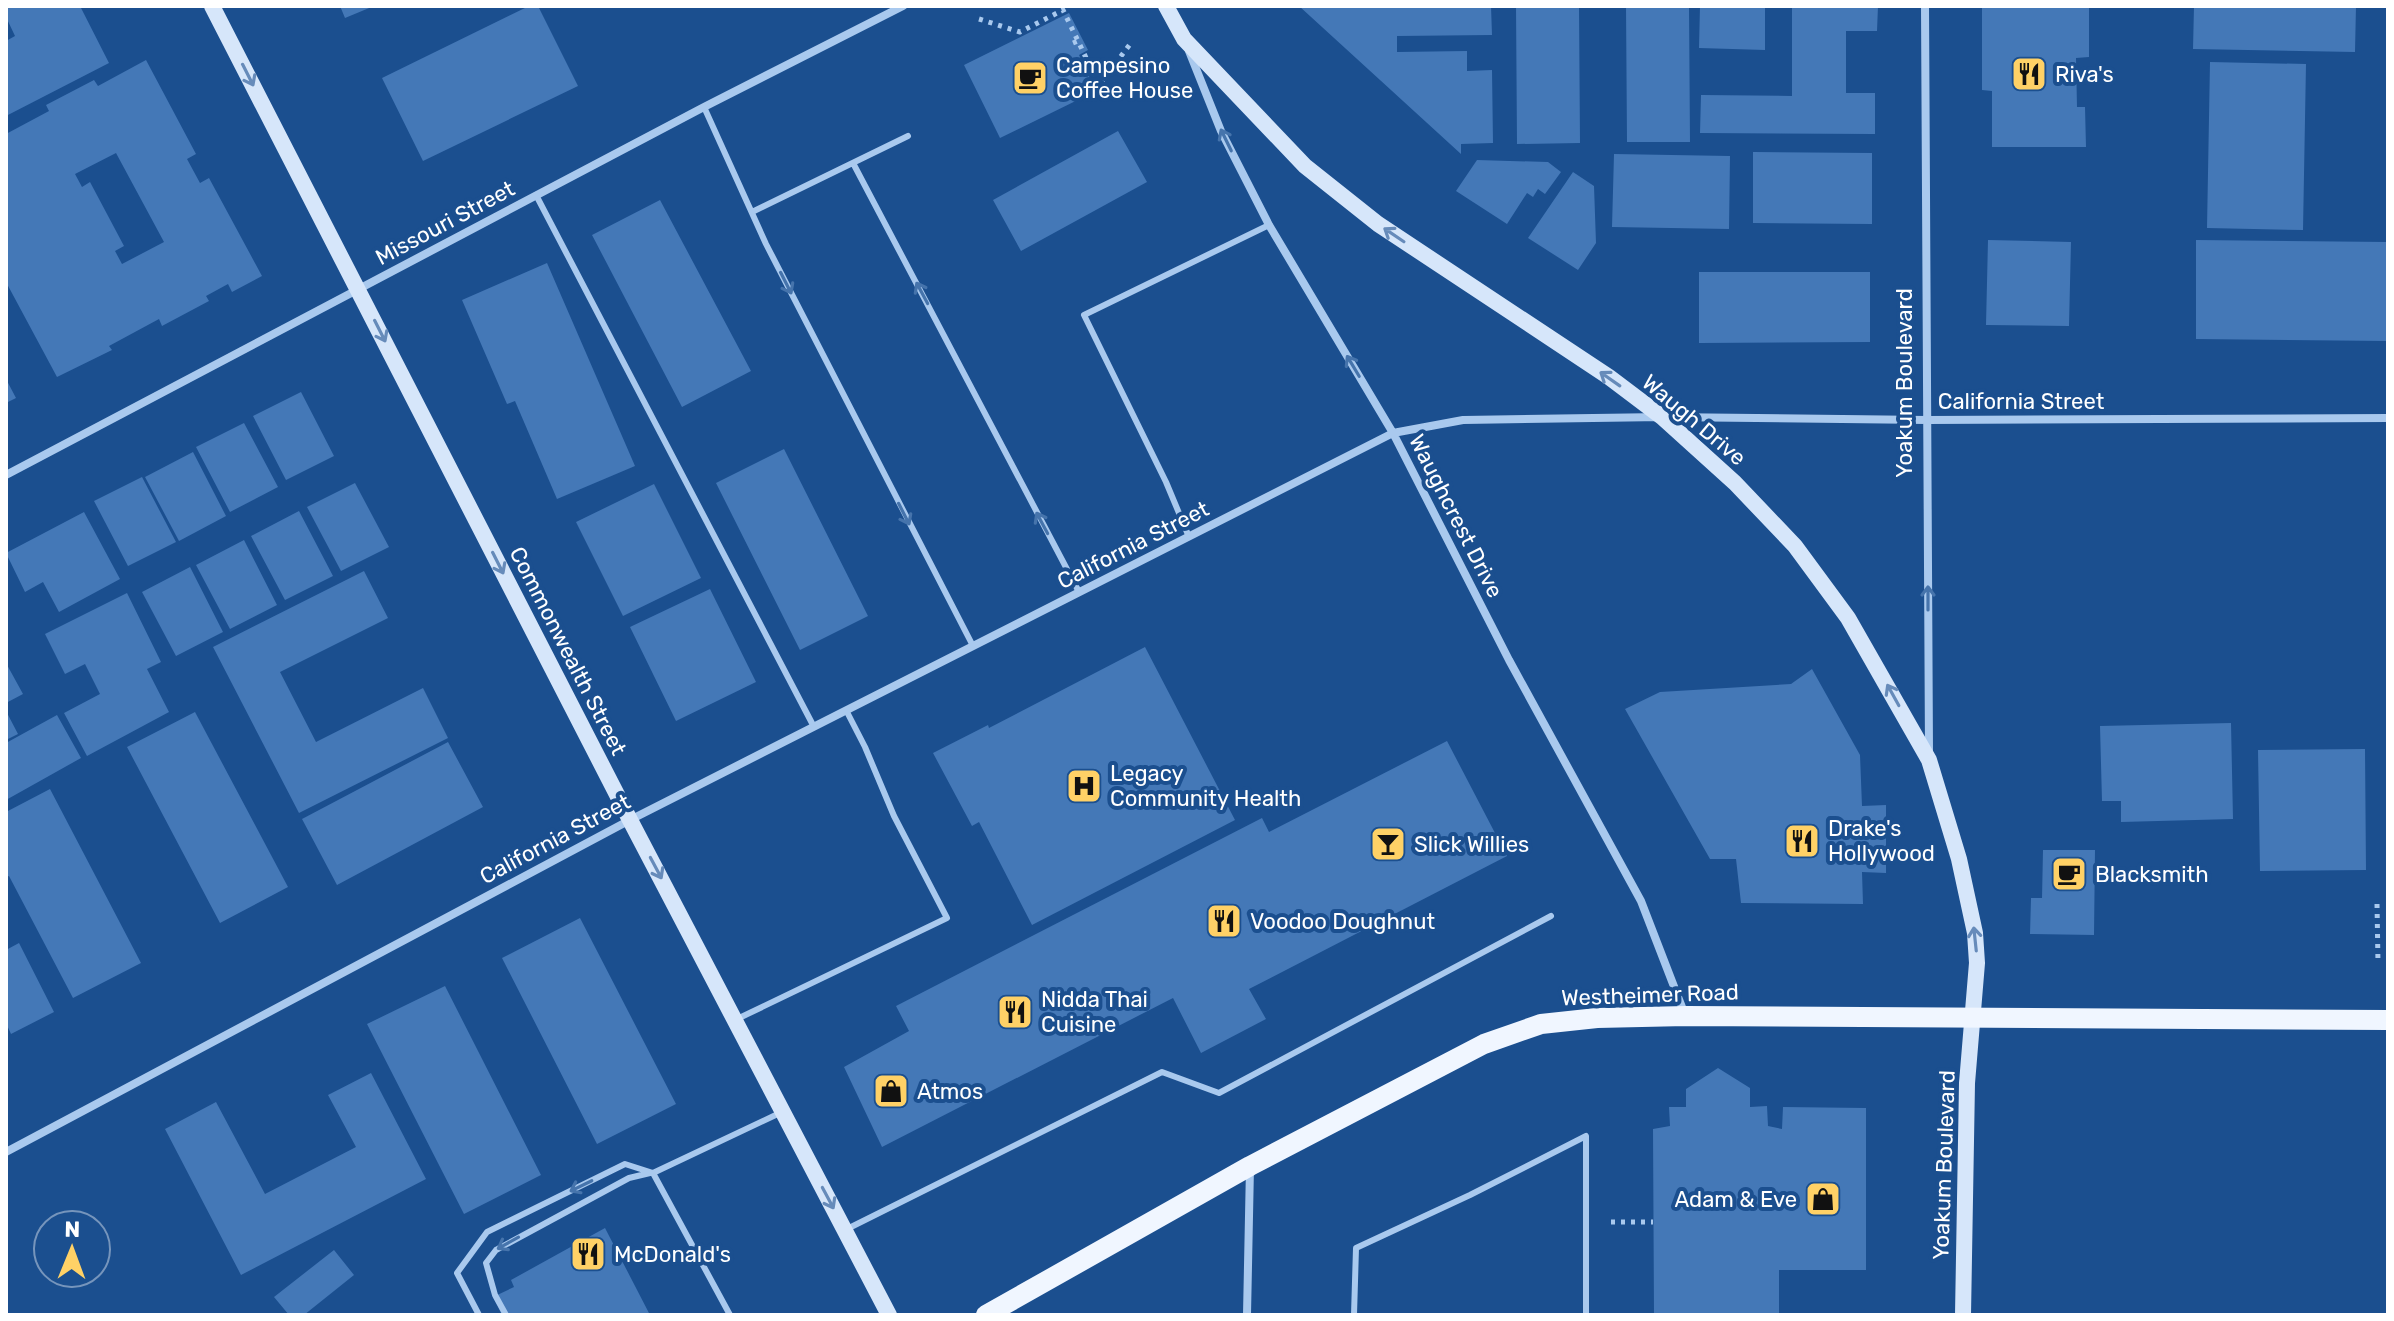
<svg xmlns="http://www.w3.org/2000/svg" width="2394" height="1321" font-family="Rubik,sans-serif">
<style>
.building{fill:#4478b7;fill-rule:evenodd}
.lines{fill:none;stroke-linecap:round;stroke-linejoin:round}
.path{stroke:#a9c9ee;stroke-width:5;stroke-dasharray:4 6;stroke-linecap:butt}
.lane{stroke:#a9c9ee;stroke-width:6}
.street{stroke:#a9c9ee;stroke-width:8}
.secondary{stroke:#d6e6fa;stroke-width:16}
.primary{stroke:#f0f6ff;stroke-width:20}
.oneway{stroke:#668bba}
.oneway2{stroke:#4674ac}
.labels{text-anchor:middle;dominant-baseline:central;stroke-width:8;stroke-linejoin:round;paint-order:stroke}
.poi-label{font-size:22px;fill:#fff;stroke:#1b4f8f;text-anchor:start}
.street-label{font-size:22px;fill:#fff;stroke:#1b4f8f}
</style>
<rect width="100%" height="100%" fill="#1b4f8f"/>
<path class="building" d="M6,6H80L109,63L6,116V41L15,36L6,17Z
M340,6H374L345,18Z
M529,6H538L578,86L423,161L382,78Z
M1299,6H1491L1492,35L1397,36V52L1467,51V71L1492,70L1493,143L1461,144V154Z
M1516,6H1579L1580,143L1517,144Z
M1626,6H1689L1690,142H1627Z
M1700,6H1765V50L1699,48Z
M1792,6H1878L1877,31H1846V93H1875V134L1700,133L1701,95L1792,96Z
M1982,6H2089V57L2076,58L2077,107H2085L2086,147H1992V91L1982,90Z
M2194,6H2356L2355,52L2193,49Z
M1069,13L1088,50L1079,55L1096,91L1000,138L964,65Z
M146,60L196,154L187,159L200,183L209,178L262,276L232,292L228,284L206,296L209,301L162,326L159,319L109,346L112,350L57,377L6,282V134L49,111L46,105L94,80L98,86ZM116,153L164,242L122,264L115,251L124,246L90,182L82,187L75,174Z
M2210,62L2306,64L2303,230L2207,228Z
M1118,131L1147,182L1021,251L993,200Z
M1753,152L1872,153V224L1753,223Z
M1614,154L1730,156L1729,229L1612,227Z
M1477,160L1548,162L1561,172L1545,194L1538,189L1533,197L1527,193L1507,224L1456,191Z
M1573,172L1594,186L1596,243L1578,270L1528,238Z
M660,200L751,371L682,407L592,235Z
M1988,240L2071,242L2069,326L1986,325Z
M2196,240L2388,242V341L2196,339Z
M547,263L635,466L557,499L515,401L507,404L462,300Z
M1699,272H1870V342L1699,343Z
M6,379L16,398L6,403Z
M301,392L334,456L286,480L253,416Z
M244,423L278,487L230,512L196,447Z
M784,449L868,616L800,650L716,483Z
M193,452L226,516L179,541L145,477Z
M142,477L176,542L128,566L94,501Z
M355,483L389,547L341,571L307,507Z
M654,484L701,578L623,616L576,522Z
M299,511L333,576L285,600L251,536Z
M84,512L120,579L59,612L43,582L25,592L6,553Z
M244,540L277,605L230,629L196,565Z
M190,567L223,632L176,656L142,592Z
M364,571L388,618L280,672L316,742L423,688L448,738L299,813L213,647Z
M710,589L756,682L676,721L630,627Z
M127,593L161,662L147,669L169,712L87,756L64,713L100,694L85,664L65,674L45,634Z
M1145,647L1235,820L1032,925L979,822L972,826L933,753L988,725L989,728Z
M6,663L23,694L6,703Z
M1812,669L1860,755L1862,806L1886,805V873L1862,872L1863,904L1741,903L1736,859H1710L1625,709L1660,692L1791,684Z
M6,711L18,734L6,740Z
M195,712L288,887L220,923L127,747Z
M57,715L81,758L6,800V743Z
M2231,723L2233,819L2121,822V801H2102L2100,726Z
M1447,741L1507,856L1249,989L1266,1019L1201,1053L1173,998L882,1147L844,1067L909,1031L896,1006L1262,818L1269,832Z
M448,742L483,807L337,885L302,819Z
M2365,749L2366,870L2260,871L2258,750Z
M50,789L141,963L73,998L9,876L6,877V812Z
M2043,850H2095L2094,935L2030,934L2031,898H2042Z
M580,918L676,1104L597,1144L502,958Z
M19,943L54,1012L11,1034L6,1023V950Z
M445,986L541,1175L464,1214L367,1024Z
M1718,1068L1750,1088V1107L1767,1106L1768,1126L1782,1129L1783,1107L1866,1108V1270H1779V1315H1654L1653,1129L1670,1126L1669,1107H1686V1089Z
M371,1073L426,1179L241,1275L165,1129L216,1102L265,1194L356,1147L328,1095Z
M605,1228L650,1315H502L493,1297L514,1287L511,1280Z
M334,1250L354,1275L304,1315H289L274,1297Z"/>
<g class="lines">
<path class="path" d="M979,19L1020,32L1063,10L1078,41
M1073,43L1078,41L1099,85L1131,43
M2377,904L2378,963
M1611,1222H1653"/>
<path class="lane" d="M704,107L766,244L973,646
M853,163L1079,592
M536,195L814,727
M752,212L908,136
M1189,537L1166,482L1084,315L1269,225
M735,1020L947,918L894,816L865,747L846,710
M845,1230L1162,1072L1219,1093L1551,916
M479,1315L457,1273L487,1232L625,1164L653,1173
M506,1315L495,1295L486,1263L496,1250L629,1178L650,1173
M730,1315L653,1173L782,1112
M1354,1315L1356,1248L1470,1195L1586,1136V1315"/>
<path class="street" d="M1925,6L1929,753
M1189,51L1221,131L1269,225L1393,433L1509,660L1641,901L1685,1015
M6,475L704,107L903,6
M6,1152L630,820L1393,433L1463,420L1662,417L1927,420L2388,418
M1247,1315L1250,1167"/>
<path class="secondary" d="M212,6L630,820L889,1315
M1166,6L1184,39L1305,166L1378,224L1609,377L1662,417L1735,483L1795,546L1848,618L1929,760L1959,859L1975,933L1977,963L1967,1083L1963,1315"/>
<path class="primary" d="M986,1315L1250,1166L1484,1044L1541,1024L1597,1018L1686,1016L2388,1020"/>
</g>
<defs><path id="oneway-shaft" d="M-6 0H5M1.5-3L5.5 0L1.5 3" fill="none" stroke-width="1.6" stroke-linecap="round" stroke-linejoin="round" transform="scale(2)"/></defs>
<g class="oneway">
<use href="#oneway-shaft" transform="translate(248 75) rotate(63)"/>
<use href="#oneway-shaft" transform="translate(1394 235) rotate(-146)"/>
<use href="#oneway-shaft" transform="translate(380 331) rotate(63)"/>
<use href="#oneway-shaft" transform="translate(1610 379) rotate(-145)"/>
<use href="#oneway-shaft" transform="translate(498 563) rotate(63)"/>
<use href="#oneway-shaft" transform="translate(1893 695) rotate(-119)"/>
<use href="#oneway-shaft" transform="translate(656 868) rotate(62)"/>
<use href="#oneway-shaft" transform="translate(1975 939) rotate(-96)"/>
<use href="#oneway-shaft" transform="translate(828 1198) rotate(62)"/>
</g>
<g class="oneway2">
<use href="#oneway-shaft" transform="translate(1226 140) rotate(-116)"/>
<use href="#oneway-shaft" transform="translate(786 283) rotate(63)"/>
<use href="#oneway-shaft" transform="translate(922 293) rotate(-118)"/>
<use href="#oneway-shaft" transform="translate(1353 366) rotate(-121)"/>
<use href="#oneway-shaft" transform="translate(904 514) rotate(63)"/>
<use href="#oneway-shaft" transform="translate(1042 523) rotate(-118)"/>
<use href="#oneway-shaft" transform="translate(1928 598) rotate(-90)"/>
<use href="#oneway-shaft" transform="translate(581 1186) rotate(154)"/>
<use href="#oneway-shaft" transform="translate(508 1243) rotate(151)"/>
</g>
<defs>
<symbol id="restaurant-square" viewBox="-11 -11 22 22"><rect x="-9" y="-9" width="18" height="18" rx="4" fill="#ffd166" stroke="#1b4f8f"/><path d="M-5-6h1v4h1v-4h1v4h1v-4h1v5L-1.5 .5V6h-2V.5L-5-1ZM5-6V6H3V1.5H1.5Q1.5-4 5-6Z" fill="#111"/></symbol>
<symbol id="cafe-square" viewBox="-11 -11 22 22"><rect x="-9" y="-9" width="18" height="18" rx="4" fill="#ffd166" stroke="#1b4f8f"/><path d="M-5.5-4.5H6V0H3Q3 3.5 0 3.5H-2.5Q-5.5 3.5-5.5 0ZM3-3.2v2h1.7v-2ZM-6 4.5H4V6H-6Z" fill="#111"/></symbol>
<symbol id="hospital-square" viewBox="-11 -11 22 22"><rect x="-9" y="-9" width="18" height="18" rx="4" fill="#ffd166" stroke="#1b4f8f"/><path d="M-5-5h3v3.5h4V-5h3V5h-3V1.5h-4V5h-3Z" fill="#111"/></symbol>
<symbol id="bar-square" viewBox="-11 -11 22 22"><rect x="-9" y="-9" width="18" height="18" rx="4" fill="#ffd166" stroke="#1b4f8f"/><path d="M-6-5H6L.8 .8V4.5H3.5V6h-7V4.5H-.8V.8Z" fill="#111"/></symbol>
<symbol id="shop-square" viewBox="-11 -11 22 22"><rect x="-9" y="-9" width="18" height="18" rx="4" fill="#ffd166" stroke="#1b4f8f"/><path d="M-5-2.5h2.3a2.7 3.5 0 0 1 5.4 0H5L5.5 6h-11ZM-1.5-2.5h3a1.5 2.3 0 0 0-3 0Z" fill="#111"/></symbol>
</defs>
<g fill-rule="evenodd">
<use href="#restaurant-square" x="2009" y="54" width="40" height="40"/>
<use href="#cafe-square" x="1010" y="58" width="40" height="40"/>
<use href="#hospital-square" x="1064" y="766" width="40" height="40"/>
<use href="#restaurant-square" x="1782" y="821" width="40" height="40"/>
<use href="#bar-square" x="1368" y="824" width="40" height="40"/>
<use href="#cafe-square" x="2049" y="854" width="40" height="40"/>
<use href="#restaurant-square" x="1204" y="901" width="40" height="40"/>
<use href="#restaurant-square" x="995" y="992" width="40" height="40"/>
<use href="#shop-square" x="871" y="1071" width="40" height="40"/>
<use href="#shop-square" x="1803" y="1179" width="40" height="40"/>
<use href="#restaurant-square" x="568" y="1234" width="40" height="40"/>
</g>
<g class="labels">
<g class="poi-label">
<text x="1056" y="65">Campesino<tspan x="1056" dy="25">Coffee House</tspan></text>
<text x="2055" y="74">Riva's</text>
<text x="1110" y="773">Legacy<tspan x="1110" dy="25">Community Health</tspan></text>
<text x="1828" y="828">Drake's<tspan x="1828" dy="25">Hollywood</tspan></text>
<text x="1414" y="844">Slick Willies</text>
<text x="2095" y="874">Blacksmith</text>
<text x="1250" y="921">Voodoo Doughnut</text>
<text x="1041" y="999">Nidda Thai<tspan x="1041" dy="25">Cuisine</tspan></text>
<text x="917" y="1091">Atmos</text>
<text x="1797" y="1199" text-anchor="end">Adam &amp; Eve</text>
<text x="614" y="1254">McDonald's</text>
</g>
<g class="street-label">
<text transform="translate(445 223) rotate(-28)">Missouri Street</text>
<text transform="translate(1904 383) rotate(-90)">Yoakum Boulevard</text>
<text x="2021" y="401">California Street</text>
<text transform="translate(1694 420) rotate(40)">Waugh Drive</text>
<text transform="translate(1456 516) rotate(63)">Waughcrest Drive</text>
<text transform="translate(1133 545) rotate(-27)">California Street</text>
<text transform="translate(568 651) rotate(63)">Commonwealth Street</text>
<text transform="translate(555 839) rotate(-28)">California Street</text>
<text transform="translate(1650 995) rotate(-2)">Westheimer Road</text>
<text transform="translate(1944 1165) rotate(-88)">Yoakum Boulevard</text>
</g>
</g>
<rect width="2394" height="1321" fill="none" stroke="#ffffff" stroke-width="16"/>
<g transform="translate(72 1249) rotate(1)"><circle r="38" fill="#1b4f8f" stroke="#7695bc" stroke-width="2"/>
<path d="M0-6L14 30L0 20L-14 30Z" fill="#ffd166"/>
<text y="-12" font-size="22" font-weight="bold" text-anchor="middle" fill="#ffffff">N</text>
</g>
</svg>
